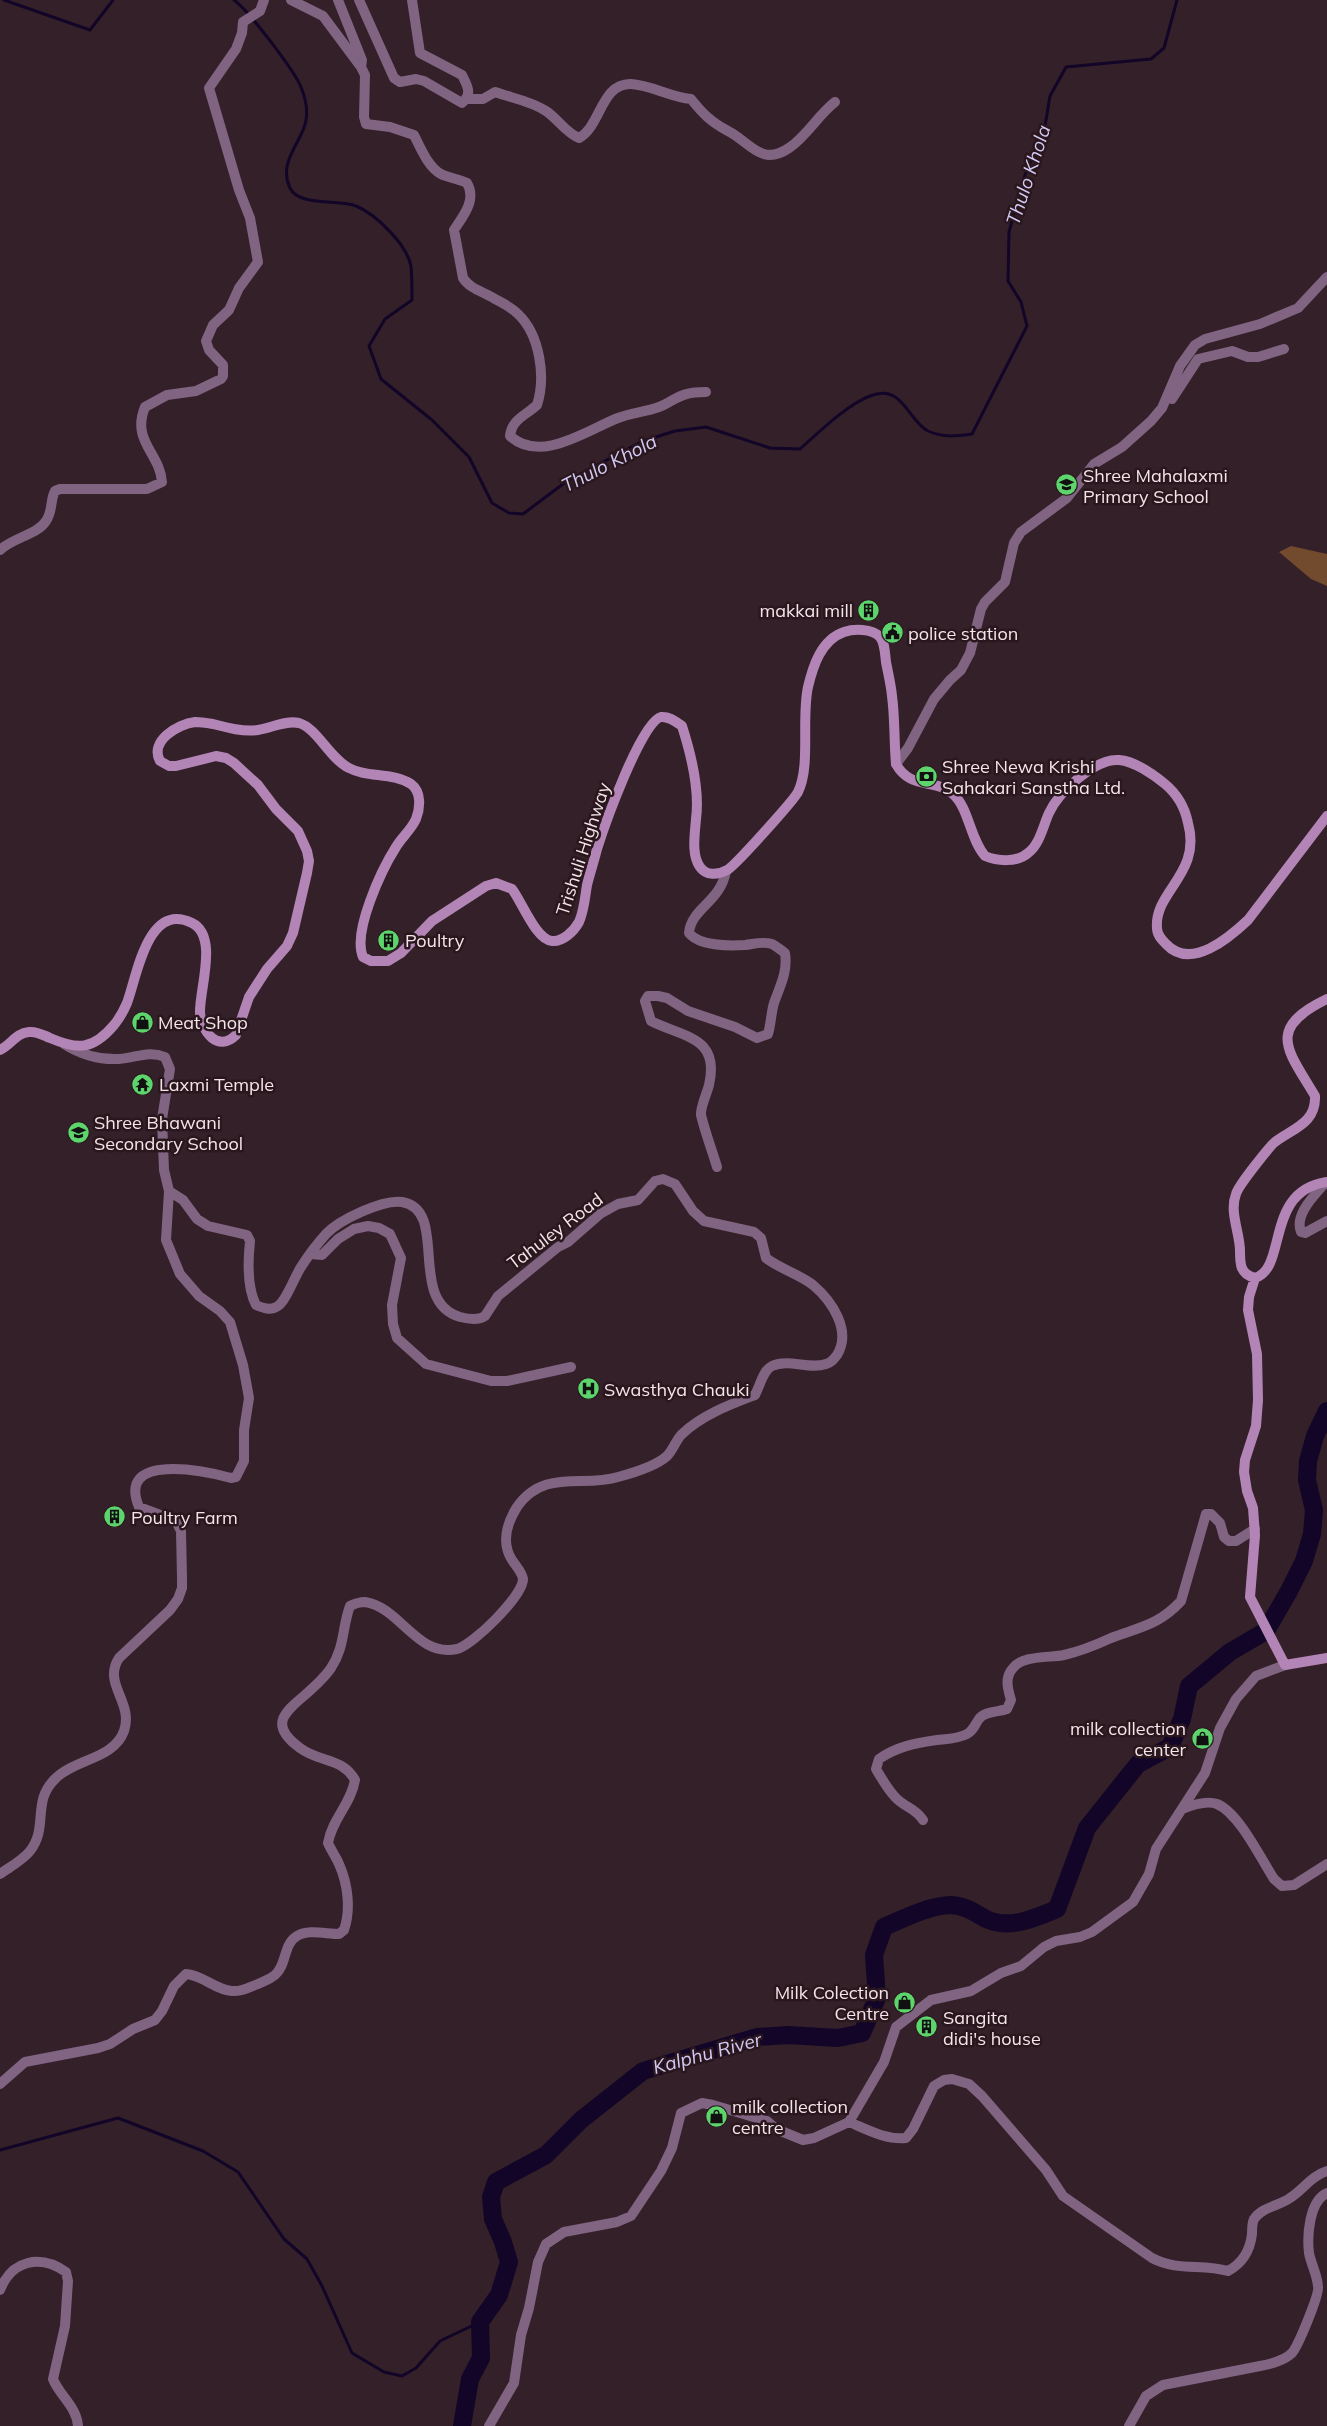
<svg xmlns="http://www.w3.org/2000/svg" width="1327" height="2426" font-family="Mulish,sans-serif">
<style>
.forest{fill:#724a2e}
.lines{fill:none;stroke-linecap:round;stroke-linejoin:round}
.stream{stroke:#120528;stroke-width:3}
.river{stroke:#120528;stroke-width:18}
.street{stroke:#806482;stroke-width:10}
.secondary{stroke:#b385b6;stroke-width:10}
.labels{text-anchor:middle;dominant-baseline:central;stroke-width:5;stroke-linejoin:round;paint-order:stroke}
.poi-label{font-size:18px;fill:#f4e5ea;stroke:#2a171e;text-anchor:start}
.street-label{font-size:18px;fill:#f4e5ea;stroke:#2a171e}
.water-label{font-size:19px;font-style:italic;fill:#d2caf4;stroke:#2a171e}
</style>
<rect width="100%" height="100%" fill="#342028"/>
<path class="forest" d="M1291,546L1327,554V586L1311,579L1279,552Z"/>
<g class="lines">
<path class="stream" d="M4,0L90,30L113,0
M234,0C248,10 294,70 301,87C305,97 308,109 306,120C304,140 277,161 290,188C299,207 340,199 356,206C376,214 407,245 411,266C412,277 412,289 412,300L385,319L369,346L381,379L432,420L469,457L492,503L509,513L523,514L567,481L643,441L675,431L706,427L770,448L800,449C819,432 848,404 870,396C903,383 907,420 928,431C943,438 956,436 972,434L1027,326L1021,302L1008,281L1009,232L1025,175L1045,126L1050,96L1066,67L1151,59L1164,48L1177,0
M0,2150L118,2118L203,2151L238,2172L284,2239L307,2259L322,2286L352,2353L384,2372L402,2376L416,2368L440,2341L480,2322"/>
<path class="river" d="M462,2426L470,2379L481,2358L480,2322L499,2295L509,2262L503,2242L493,2219L491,2197L496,2182L546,2155L581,2120L643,2071L757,2037L788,2035L838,2038L862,2033L877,1998L874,1955L884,1927C905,1918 928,1906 950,1905C964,1905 975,1913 986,1919C1009,1930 1035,1918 1057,1909L1087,1828L1138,1764L1170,1747L1182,1719L1189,1686L1230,1652L1266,1631L1289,1591L1304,1561L1312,1534L1314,1510L1307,1480L1308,1461L1315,1436L1327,1411"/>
<path class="street" d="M291,0L323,16L361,67L362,60L338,0
M359,0L394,78L400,82L416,79L424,81L462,103C473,94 467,85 462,75L420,53L412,0
M361,67L365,75L364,117L366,124L390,127L414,135C420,147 428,167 441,174C449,178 459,179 467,183C477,200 463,216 454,230L463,278C470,289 484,292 495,299C503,303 512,308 518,314C540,335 546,377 537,405C525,416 512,419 510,436C541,464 587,430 618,418C631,413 645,412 659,407C668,404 677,396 687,394C693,392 700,392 706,392
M466,99H483L495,92C512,98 531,101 546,111C558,119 566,133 579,138C601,126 601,83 631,84C651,85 670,97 691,99C703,114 711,122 728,131C750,142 761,167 789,148C807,136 818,115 835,102
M1172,399L1198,359L1232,351L1248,357H1258L1284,349
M0,550C14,537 37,535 46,521C53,511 50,500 55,491L60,489H147L162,482C160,453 131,441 145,407L167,395L196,391L221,379L223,376V365L209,350L206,341L213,325L229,310L239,288L258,262L250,218L239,190L209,88L236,49L242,33L243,22L260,11L264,0
M896,764L908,748L934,699L950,680L961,670L970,653L981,609L985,602L1005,582L1014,543L1021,532L1067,498L1094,464L1122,447L1151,421L1162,408L1180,366L1195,345L1205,339L1260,324L1298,308L1327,277
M717,1167C712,1150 705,1132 701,1115C700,1108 707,1093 709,1085C720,1037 685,1038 651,1021L645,1001L648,996H658L667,998L688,1011L735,1027L757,1038L768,1034C771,1024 771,1013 774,1003C780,986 788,972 785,953C781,950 776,946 772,944C762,941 754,944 745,945C729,946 699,946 689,933C691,908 720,903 726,871
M1326,1182C1315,1195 1294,1214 1301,1232L1305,1233L1327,1221
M311,1254L322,1255L338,1239L354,1229L368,1226L379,1228L390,1234L401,1258L392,1305L393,1324L397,1338L426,1364L491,1381H507L571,1367
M1182,1809C1192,1805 1206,1800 1217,1804C1239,1813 1261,1859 1274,1879L1282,1886L1294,1885L1327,1864
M923,1820C915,1808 906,1808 896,1798C888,1790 882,1779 876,1769L879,1759C896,1747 915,1743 937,1740C946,1739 958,1739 967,1734C974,1730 975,1724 979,1719C984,1711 999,1712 1007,1709L1011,1700C1008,1689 1004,1678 1013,1668C1023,1655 1050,1658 1064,1655C1081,1651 1096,1645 1111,1638C1140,1627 1159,1625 1181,1601L1206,1514H1211L1220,1523L1224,1537L1229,1541H1236L1255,1529
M0,1874C10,1867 23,1860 30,1851C49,1827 31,1801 56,1778C75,1759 114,1759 124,1731C134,1702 102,1684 119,1658L170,1610L178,1599L182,1588V1578L181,1531L176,1521L139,1507C116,1452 205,1471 231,1478L236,1477L244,1461V1430L249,1398L243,1365L230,1322L220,1311L199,1296L180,1274L166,1240L169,1191L164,1170L162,1119L170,1069L165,1057C148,1050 136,1058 119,1059C99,1060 80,1054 64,1044
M0,2084L25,2062L98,2048L110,2044L133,2029L155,2020L162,2011L174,1986L186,1974C203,1975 215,1990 232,1991C242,1992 249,1987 258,1984C264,1981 269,1980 275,1975C287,1965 283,1944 297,1936C308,1929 326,1934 339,1934L344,1930C351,1910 348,1884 339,1864C336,1857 331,1850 328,1843C332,1819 351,1804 355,1780C342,1757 320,1763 300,1748C270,1726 282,1714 305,1695C313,1688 325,1677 331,1668C345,1647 342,1627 350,1606C354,1604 360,1602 365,1602C400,1607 417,1658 457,1649C473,1645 523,1596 523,1579C522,1572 516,1566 512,1560C501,1543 507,1523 517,1507C544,1468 583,1488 618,1477C633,1473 656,1466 667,1456C673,1450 676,1440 682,1434C702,1415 729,1405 755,1395C760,1386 763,1370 772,1366C789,1358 809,1370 826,1364C831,1363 834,1359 837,1355C852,1331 832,1301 813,1285C799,1274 780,1269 766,1258L761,1238L754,1232L704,1221L693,1211L675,1184L663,1179L655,1181L638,1200L618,1204L600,1214L568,1242L558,1247L498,1296L485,1316C478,1321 468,1319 460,1317C406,1301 450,1210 402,1202C383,1199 339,1220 326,1234C317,1244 308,1256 301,1267C295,1276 286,1301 278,1306C271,1311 263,1308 256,1305C247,1288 248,1260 250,1241L247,1235L208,1226L197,1219L183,1200L169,1191
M849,2122C868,2130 886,2140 906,2138L913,2129L934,2086L944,2080L952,2079L969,2084L982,2096L1046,2170L1063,2196L1152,2258C1179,2272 1201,2263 1228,2271C1243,2263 1250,2251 1252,2234C1252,2230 1252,2223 1254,2219C1262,2207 1279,2206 1290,2198C1304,2189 1311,2176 1327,2171
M0,2290C12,2260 40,2254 66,2272L68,2281L65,2326L53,2379C59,2395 77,2407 78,2426
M489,2426L514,2383L521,2335L529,2308L538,2262L546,2244L564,2232L617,2222L631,2216L661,2171L672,2148L681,2113L702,2103L713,2105L767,2121L776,2129L803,2140L814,2138L849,2122L884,2062L896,2027L931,2000L971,1991L1001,1973L1021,1966L1044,1947L1056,1941L1080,1937L1092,1932L1133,1902L1149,1874L1156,1849L1205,1773L1220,1728L1236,1699L1256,1676L1285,1665
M1129,2426L1146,2396L1163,2385L1260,2366C1270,2364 1284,2361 1292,2353C1298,2346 1320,2294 1318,2286C1317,2274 1311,2264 1309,2253C1307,2236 1309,2201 1327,2193"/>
<path class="secondary" d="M1327,999C1265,1029 1288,1050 1315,1096C1316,1123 1294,1128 1275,1142C1269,1147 1238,1186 1236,1194C1229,1212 1240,1233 1240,1251C1240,1264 1240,1274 1255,1278C1288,1268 1264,1191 1327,1182
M0,1050C11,1045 16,1033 29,1032C37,1031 43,1035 50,1038C78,1050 93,1050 114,1025C119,1019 124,1010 127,1003C137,977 147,901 192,923C219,936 199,990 200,1013C202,1032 218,1053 236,1035L249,997L267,969L287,946L293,933L307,873L309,861L307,851L298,831L276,809L258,785L234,763L226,758L216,756L176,766H169L160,761C149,741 178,724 195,722C201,722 207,723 213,724C228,728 243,732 258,730C272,728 285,720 299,723C317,728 330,759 349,768C367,778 392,772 411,784C422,792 420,809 416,819C411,830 402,837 396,847C382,869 352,932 363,957L371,961H388L401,953L432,921L486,886L496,883L512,889C522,902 536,940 552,941C563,942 574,931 579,922C584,911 585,897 587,885C590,873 594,861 597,849C604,827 641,722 661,717C669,716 676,722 682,726C691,754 700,789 696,819C695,833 691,855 700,867C706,876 718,875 727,870C734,867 794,800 798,792C811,766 801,718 808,687C813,666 821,640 844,632C853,629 872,628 880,637C885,643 885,654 886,662C888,673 891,685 892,696C895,718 894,741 896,764C910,790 935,778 953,794C969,808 970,839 985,856C997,861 1017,863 1028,853C1040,844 1043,826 1049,813C1058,793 1095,758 1119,760C1134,761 1154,775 1165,784C1177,794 1185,808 1188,823C1202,874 1154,891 1157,928C1157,935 1162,940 1166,944C1191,971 1230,937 1248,920L1327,816
M1255,1278L1249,1297L1248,1310L1257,1354L1258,1400L1256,1426L1245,1460L1244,1472L1247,1491L1253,1508L1255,1535L1250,1597L1285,1665L1327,1658"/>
</g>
<defs>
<symbol id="school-disc" viewBox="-11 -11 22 22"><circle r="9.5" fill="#5dd56c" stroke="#2a171e"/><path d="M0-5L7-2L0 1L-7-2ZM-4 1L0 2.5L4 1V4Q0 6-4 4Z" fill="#111"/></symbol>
<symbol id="building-disc" viewBox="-11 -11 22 22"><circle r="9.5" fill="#5dd56c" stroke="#2a171e"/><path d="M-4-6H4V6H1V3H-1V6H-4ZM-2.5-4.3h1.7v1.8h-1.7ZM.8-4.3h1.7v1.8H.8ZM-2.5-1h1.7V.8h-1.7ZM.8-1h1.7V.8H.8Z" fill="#111"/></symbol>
<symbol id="civic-disc" viewBox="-11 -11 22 22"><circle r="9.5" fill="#5dd56c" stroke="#2a171e"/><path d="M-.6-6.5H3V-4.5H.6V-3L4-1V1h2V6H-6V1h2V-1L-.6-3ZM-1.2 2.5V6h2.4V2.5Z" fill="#111"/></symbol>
<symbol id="bank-disc" viewBox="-11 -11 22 22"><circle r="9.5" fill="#5dd56c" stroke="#2a171e"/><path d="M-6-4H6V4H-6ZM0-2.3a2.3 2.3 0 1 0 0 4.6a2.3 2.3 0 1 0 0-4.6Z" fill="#111"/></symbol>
<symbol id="shop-disc" viewBox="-11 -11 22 22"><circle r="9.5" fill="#5dd56c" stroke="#2a171e"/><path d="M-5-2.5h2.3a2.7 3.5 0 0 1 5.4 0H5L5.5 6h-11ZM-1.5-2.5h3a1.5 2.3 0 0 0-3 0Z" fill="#111"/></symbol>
<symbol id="temple-disc" viewBox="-11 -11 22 22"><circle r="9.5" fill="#5dd56c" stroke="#2a171e"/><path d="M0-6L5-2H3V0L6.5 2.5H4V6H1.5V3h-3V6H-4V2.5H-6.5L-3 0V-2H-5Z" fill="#111"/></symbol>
<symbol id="hospital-disc" viewBox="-11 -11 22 22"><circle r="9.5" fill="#5dd56c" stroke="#2a171e"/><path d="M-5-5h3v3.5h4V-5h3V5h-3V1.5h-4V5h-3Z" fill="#111"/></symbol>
</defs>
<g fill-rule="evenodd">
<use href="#school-disc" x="1054" y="472" width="25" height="25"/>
<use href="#building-disc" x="856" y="598" width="25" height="25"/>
<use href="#civic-disc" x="880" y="620" width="25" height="25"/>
<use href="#bank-disc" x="914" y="764" width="25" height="25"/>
<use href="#building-disc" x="376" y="928" width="25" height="25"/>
<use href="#shop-disc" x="130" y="1010" width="25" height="25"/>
<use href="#temple-disc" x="130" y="1072" width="25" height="25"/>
<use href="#school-disc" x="66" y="1120" width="25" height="25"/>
<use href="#hospital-disc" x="576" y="1376" width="25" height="25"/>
<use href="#building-disc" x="102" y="1504" width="25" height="25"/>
<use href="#shop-disc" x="1190" y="1726" width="25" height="25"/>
<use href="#shop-disc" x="892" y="1990" width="25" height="25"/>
<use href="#building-disc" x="914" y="2014" width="25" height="25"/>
<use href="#shop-disc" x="704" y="2104" width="25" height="25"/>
</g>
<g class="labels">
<g class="poi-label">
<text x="1083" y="475">Shree Mahalaxmi<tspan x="1083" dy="21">Primary School</tspan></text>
<text x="853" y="610" text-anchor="end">makkai mill</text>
<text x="908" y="633">police station</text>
<text x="942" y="766">Shree Newa Krishi<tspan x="942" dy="21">Sahakari Sanstha Ltd.</tspan></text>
<text x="405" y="940">Poultry</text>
<text x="158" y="1022">Meat Shop</text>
<text x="159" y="1084">Laxmi Temple</text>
<text x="94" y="1122">Shree Bhawani<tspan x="94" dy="21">Secondary School</tspan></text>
<text x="604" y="1389">Swasthya Chauki</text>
<text x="131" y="1517">Poultry Farm</text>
<text x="1186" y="1728" text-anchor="end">milk collection<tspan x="1186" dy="21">center</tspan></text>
<text x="889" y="1992" text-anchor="end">Milk Colection<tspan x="889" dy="21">Centre</tspan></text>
<text x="943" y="2017">Sangita<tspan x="943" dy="21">didi's house</tspan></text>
<text x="732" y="2106">milk collection<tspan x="732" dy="21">centre</tspan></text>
</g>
<g class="street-label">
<text transform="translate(583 849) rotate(-72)">Trishuli Highway</text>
<text transform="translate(555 1231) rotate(-37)">Tahuley Road</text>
</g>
<g class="water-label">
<text transform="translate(1028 175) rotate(-72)">Thulo Khola</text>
<text transform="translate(609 463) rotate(-27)">Thulo Khola</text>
<text transform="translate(707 2053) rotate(-15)">Kalphu River</text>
</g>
</g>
</svg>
